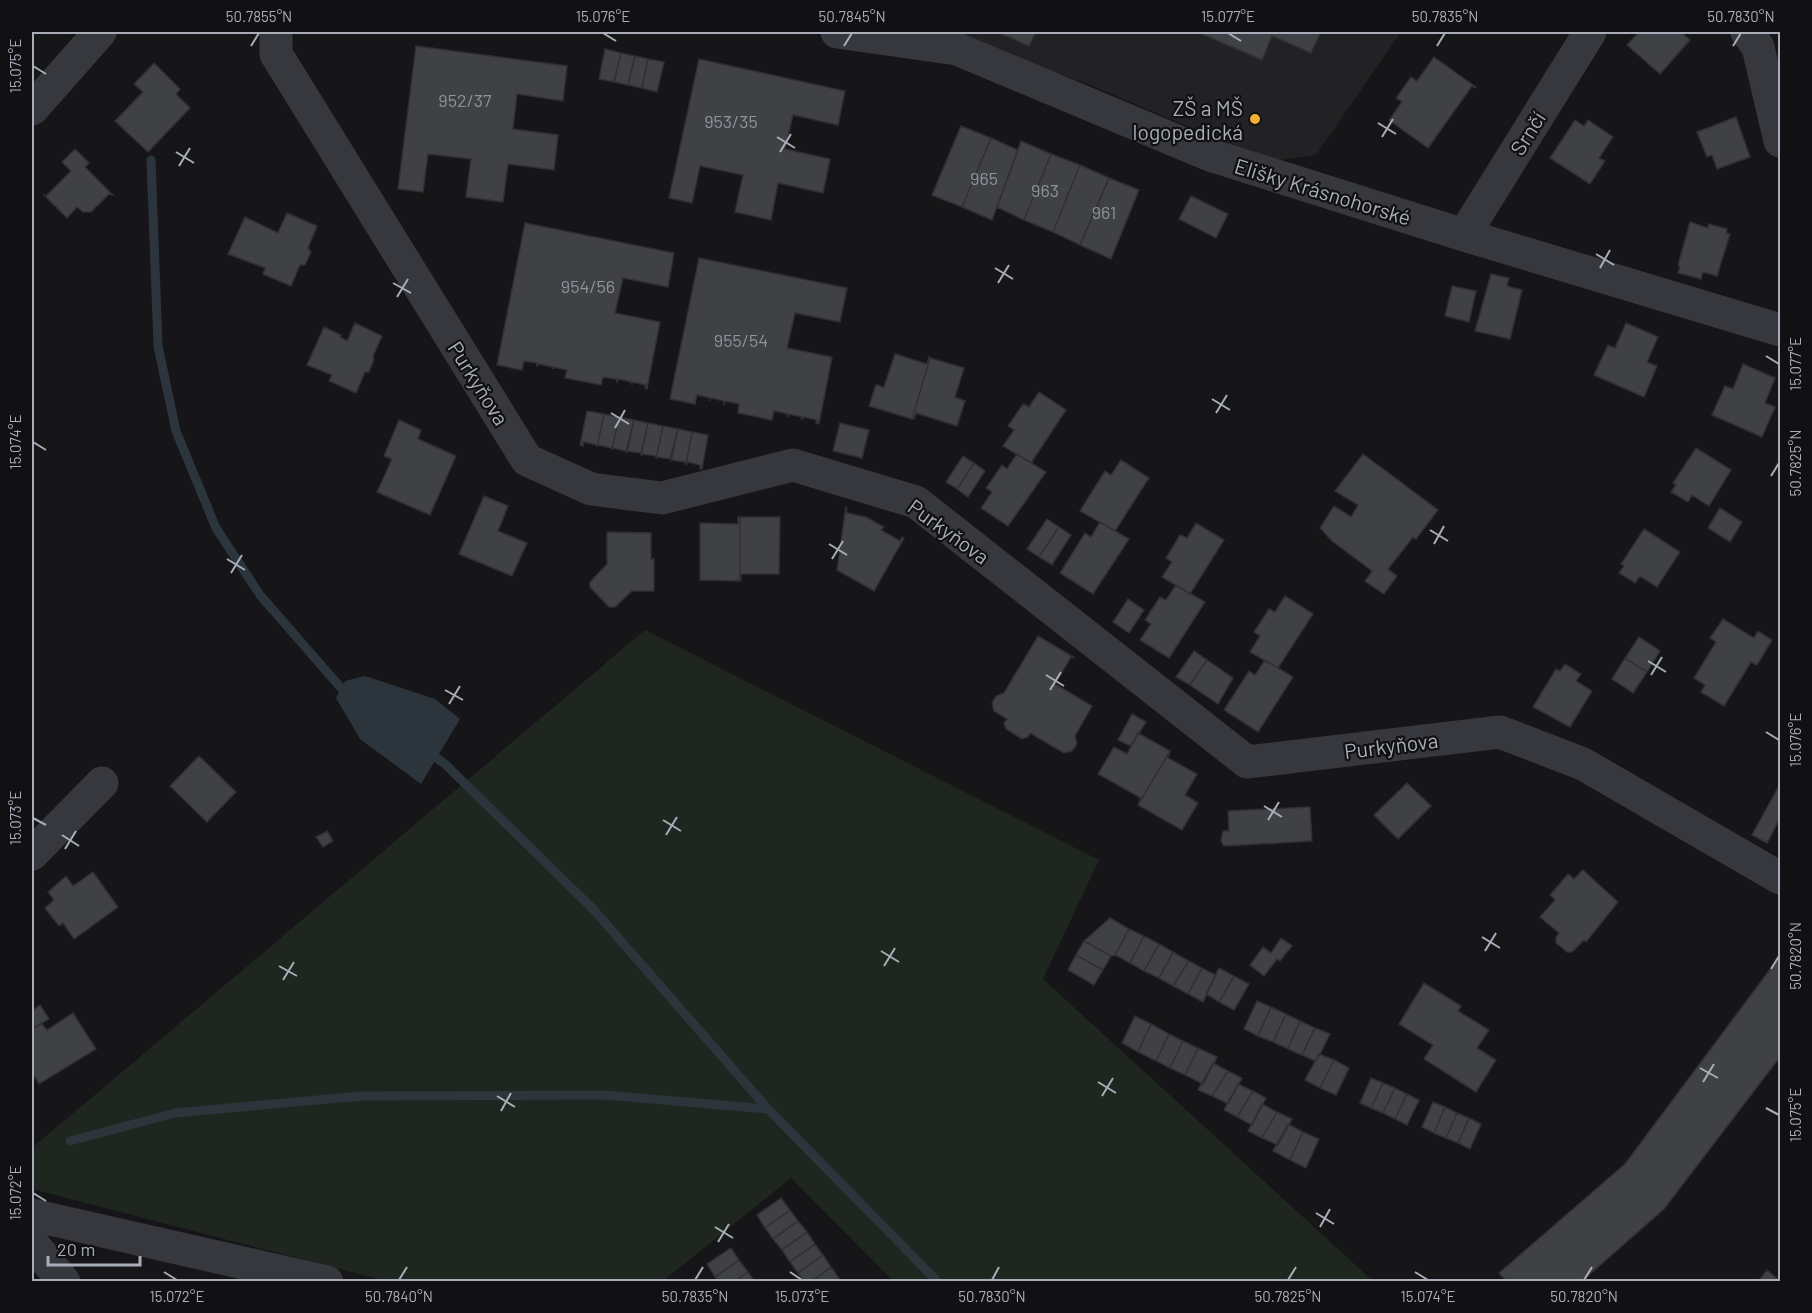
<svg xmlns="http://www.w3.org/2000/svg" width="1812" height="1313" font-family="Barlow,sans-serif">
<style>
.built{fill:#222225}
.green{fill:#1e261f}
.water{fill:#2c353c}
.lines{fill:none;stroke-linecap:round;stroke-linejoin:round}
.stream{stroke:#2c353c;stroke-width:9}
.building{fill:#404145;stroke:#303034;stroke-width:1.5}
.minor{stroke:#37383d;stroke-width:33}
.ticks{fill:none;stroke:#a8adb8;stroke-width:2}
.poi-dot{fill:#f2b134;stroke:#111113;stroke-width:2}
.labels{text-anchor:middle;dominant-baseline:central;stroke-width:4.5;stroke-linejoin:round;paint-order:stroke}
.number-label{font-size:18px;fill:#8e929b}
.poi-label{font-size:21px;fill:#a8adb8;stroke:#111113;text-anchor:end}
.street-label{font-size:21px;fill:#a8adb8;stroke:#111113}
.neatline{fill:none;stroke:#a8adb8;stroke-width:2}
.ticks-label{font-size:15px;text-anchor:middle;fill:#a8adb8}
</style>
<rect width="100%" height="100%" fill="#161618"/>
<path class="built" d="M932,32H1401L1316,155L1270,161L1083,82Z"/>
<path class="green" d="M645,630L1099,860L1043,979L1373,1281H893L791,1178L663,1281H386L32,1189V1148Z"/>
<path class="water" d="M365,676L435,699L460,719L421,784L360,739L336,698L345,681Z"/>
<g class="lines">
<path class="stream" d="M151,160L158,346L176,431L216,528L260,595L348,696
M428,752L445,764L593,909L768,1109L938,1282
M70,1141L175,1113L362,1096L605,1095L768,1109"/>
</g>
<path class="building" d="M997,32H1036L1029,46Z
M1197,32H1321L1311,53L1272,36L1262,60Z
M1639,32H1681L1690,40L1660,74L1627,45Z
M416,46L567,66L563,101L517,94L513,129L558,135L554,170L508,164L503,202L466,197L471,159L428,154L423,192L398,189Z
M605,49L621,53L614,82L599,79Z
M621,53L635,56L628,85L614,82Z
M635,56L648,59L642,88L628,85Z
M1434,57L1476,87L1475,88L1472,86L1428,148L1389,120L1402,102L1396,98L1411,77L1417,81Z
M648,59L664,62L657,92L642,88Z
M699,59L845,91L838,125L793,115L785,149L830,159L823,193L778,183L771,220L735,212L743,175L700,166L692,203L669,198Z
M154,63L180,89L176,94L190,108L148,152L115,121L143,92L134,84Z
M1736,117L1750,157L1717,169L1712,155L1707,157L1697,132Z
M1575,120L1584,126L1588,120L1613,137L1599,158L1605,161L1590,184L1550,158Z
M961,126L991,138L962,207L932,195Z
M991,138L1018,150L992,220L962,207Z
M1021,141L1051,154L1024,220L997,207Z
M75,149L89,163L85,167L113,195L109,194L91,212H83L77,207L67,218L43,194L46,196L71,171L62,162Z
M1051,154L1080,165L1053,232L1024,220Z
M1080,165L1109,178L1080,245L1053,232Z
M1109,178L1139,190L1111,259L1080,245Z
M1191,196L1228,214L1216,238L1179,219Z
M287,213L317,226L308,248L311,252L305,265H300L291,286L263,274L265,268L228,254L245,217L278,233Z
M1690,222L1708,228L1709,224L1727,229L1726,233L1730,234L1717,276L1703,272L1701,279L1678,273L1680,266L1678,265Z
M525,223L674,253L668,287L623,278L615,313L660,322L647,389L645,388L646,385L632,382V385L631,382L618,379L617,382L616,379L603,377L601,385L565,378L567,370L553,367V369L552,367L539,364L537,366V363L524,361L522,370L497,365Z
M699,258L847,288L840,322L795,313L787,348L832,357L819,424L816,423L817,420L804,417L801,420L802,417L789,414L787,417L788,414L774,411L772,420L738,413L739,404L726,401L724,404V401L711,398L709,401L710,398L697,395L695,404L670,399Z
M1491,274L1509,278L1507,286L1522,290L1510,339L1475,331Z
M1452,286L1476,291L1469,322L1445,316Z
M355,323L382,336L373,356L374,359L369,372H365L356,393L329,381L332,375L307,365L324,327L341,335L340,337L347,341Z
M1626,323L1658,337L1647,362L1657,366L1644,397L1594,375L1608,345L1615,348Z
M895,354L927,364L929,357L930,358L912,419L869,406L876,385L884,387Z
M930,358L964,368L955,397L965,401L957,426L916,413L914,419H912Z
M1743,364L1775,378L1765,403L1775,407L1762,437L1712,415L1725,386L1733,389Z
M1039,392L1066,410L1031,463L1003,446L1014,430L1008,426L1023,404L1029,407Z
M587,411L604,414L597,447V445L584,442L583,446L580,445Z
M604,414L619,417L612,450V448L598,445L597,447Z
M619,417L634,420L626,451L613,448L612,450Z
M399,420L421,430L418,439L456,456L430,515L377,492L392,459L384,456Z
M634,420L648,423L641,453L627,451V453Z
M648,423L663,426L656,459V456L642,454L641,456Z
M840,423L869,430L862,458L833,451Z
M663,426L678,429L670,459L657,457L656,459Z
M678,429L692,432L686,465L685,462L672,460L671,462Z
M692,432L708,435L702,469H700V465L687,462L686,465Z
M1696,448L1731,470L1709,506L1692,495L1688,502L1671,492L1676,485L1673,483Z
M1017,454L1046,472L1008,526L981,508L992,492L986,488L1002,465L1007,469Z
M1363,454L1438,510L1416,539L1413,537L1388,569L1397,576L1384,594L1365,581L1372,571L1332,541L1320,528L1334,506L1351,517L1358,505L1335,491Z
M963,456L974,463L957,489L946,482Z
M1121,460L1149,478L1115,531L1080,511L1105,471L1111,475Z
M974,463L985,471L968,497L957,489Z
M484,496L508,506L498,531L527,543L512,576L459,554Z
M846,506L847,513L866,517L884,527L881,530L900,541L902,537L904,538L874,591L837,570Z
M1720,508L1742,522L1730,542L1708,528Z
M738,517H740V581L700,580V523L738,524Z
M740,517H780L779,574H741V581H740Z
M1047,519L1059,527L1039,557L1027,549Z
M1100,522L1129,539L1093,594L1060,573L1085,533L1091,537Z
M1196,523L1224,540L1190,594L1162,577L1172,562L1166,558L1180,535L1187,538Z
M1059,527L1071,535L1052,565L1039,557Z
M1644,529L1680,552L1657,587L1640,576L1635,583L1619,573L1624,566L1621,564Z
M607,532L651,533V559H654V591H632L615,607H609L590,587V582L607,564Z
M1176,585L1205,602L1169,658L1140,640L1151,624L1145,620L1160,597L1166,600Z
M1285,596L1313,614L1278,668L1250,652L1260,636L1254,632L1269,609L1275,612Z
M1128,599L1144,610L1129,633L1113,622Z
M1723,619L1754,638L1758,631L1772,640L1757,665L1751,662L1724,706L1701,692L1705,685L1694,678L1716,642L1710,638Z
M1038,636L1075,658L1071,657L1055,684L1092,706L1075,736L1077,744L1072,751L1064,753L1030,733L1028,737L1022,739L1006,729L1004,723L1007,719L994,711L992,703L996,696L1004,693Z
M1639,637L1660,651L1647,672L1625,658Z
M1194,651L1207,660L1190,685L1176,677Z
M1625,658L1647,672L1633,693L1612,679Z
M1207,660L1233,678L1218,704L1190,685Z
M1265,660L1293,677L1258,732L1224,710L1249,671L1255,675Z
M1565,664L1581,674L1576,681L1592,691L1570,727L1533,707L1556,669L1560,671Z
M1132,714L1146,722L1131,746L1118,740Z
M1138,733L1170,751L1138,805L1141,798L1098,774L1114,747L1127,754Z
M1170,751L1168,758L1197,774L1185,795L1198,803L1182,830L1138,805Z
M199,756L236,792L207,822L170,786Z
M1407,783L1431,806L1398,839L1374,815Z
M1780,784V818L1767,843L1752,835Z
M1310,807L1312,841L1224,846L1221,841L1223,831H1229L1228,811Z
M327,831L333,841L323,847L316,837Z
M1583,870L1618,902L1586,942L1584,940L1572,952H1567L1556,943V937L1559,933L1540,917L1555,900L1550,895L1568,874L1574,879Z
M93,872L118,907L74,939L63,923L59,926L45,908L54,900L48,892L66,876L73,886Z
M1110,918L1129,929L1115,955L1111,956L1084,941Z
M1129,929L1144,936L1130,963L1115,955Z
M1144,936L1159,944L1144,971L1130,963Z
M1281,938L1292,946L1280,961L1277,959L1264,976L1250,965L1263,947L1271,953Z
M1084,941L1111,956L1103,970L1076,955Z
M1159,944L1173,952L1159,978L1144,971Z
M1173,952L1189,961L1173,986L1159,978Z
M1076,955L1103,970L1094,985L1068,970Z
M1777,960L1780,963V1057L1664,1209L1581,1282H1507L1499,1273L1625,1164Z
M1189,961L1202,968L1188,994L1173,986Z
M1202,968L1216,975L1203,1002L1188,994Z
M1219,968L1234,976L1219,1002L1206,994Z
M1234,976L1249,984L1234,1010L1219,1002Z
M1424,983L1461,1006L1458,1011L1489,1030L1477,1048L1496,1060L1476,1092L1424,1059L1433,1045L1399,1024Z
M1257,1001L1271,1007L1258,1036L1244,1029Z
M40,1005L49,1019L32,1029V1011Z
M1271,1007L1286,1014L1273,1042L1258,1036Z
M73,1013L96,1049L39,1084L32,1072V1052L33,1051L32,1048V1029L41,1023L47,1030Z
M1286,1014L1300,1021L1288,1049L1273,1042Z
M1135,1016L1151,1024L1138,1052L1122,1043Z
M1300,1021L1315,1028L1302,1055L1288,1049Z
M1151,1024L1169,1034L1156,1061L1138,1052Z
M1315,1028L1330,1034L1320,1054L1315,1061L1302,1055Z
M1169,1034L1183,1041L1170,1068L1156,1061Z
M1183,1041L1198,1048L1185,1075L1170,1068Z
M1198,1048L1217,1057L1203,1084L1185,1075Z
M1319,1054L1334,1060L1320,1088L1305,1080Z
M1334,1060L1349,1068L1336,1095L1320,1088Z
M1213,1063L1228,1071L1212,1096L1198,1090Z
M1228,1071L1242,1078L1228,1104L1212,1096Z
M1371,1078L1383,1083L1371,1108L1360,1103Z
M1383,1083L1395,1088L1383,1113L1371,1108Z
M1238,1084L1253,1091L1237,1117L1224,1110Z
M1395,1088L1407,1094L1395,1119L1383,1113Z
M1253,1091L1266,1098L1252,1125L1237,1117Z
M1407,1094L1419,1100L1407,1125L1395,1119Z
M1433,1102L1445,1107L1434,1133L1422,1127Z
M1262,1104L1277,1112L1262,1138L1248,1131Z
M1445,1107L1457,1113L1446,1138L1434,1133Z
M1277,1112L1292,1119L1278,1145L1262,1138Z
M1457,1113L1469,1118L1458,1143L1446,1138Z
M1469,1118L1481,1124L1470,1149L1458,1143Z
M1288,1124L1303,1132L1290,1160L1273,1151Z
M1303,1132L1319,1139L1306,1168L1290,1160Z
M781,1198L790,1210L765,1228L757,1215Z
M790,1210L798,1221L773,1239L765,1228Z
M798,1221L807,1232L782,1250L773,1239Z
M807,1232L815,1244L790,1262L782,1250Z
M815,1244L823,1255L798,1273L790,1262Z
M731,1248L739,1260L715,1277L707,1264Z
M823,1255L831,1267L811,1282H804L798,1273Z
M739,1260L748,1272L734,1282H718L715,1277Z
M831,1267L839,1278L834,1282H811Z
M1767,1270L1780,1281V1282H1758Z
M748,1272L755,1282H734Z"/>
<g class="lines">
<path class="minor" d="M276,32V54L527,460L591,489L662,498L793,465L916,502L1247,762L1500,732L1583,764L1780,878
M837,32L957,49L1210,155L1464,235L1780,330
M1747,32L1758,47L1780,141
M32,109L100,32
M1464,235L1590,32
M32,854L102,783
M32,1215L327,1282
M32,1243L64,1282"/>
</g>
<path class="ticks" d="M603,33L616,41M1228,33L1241,41M251,46L259,33M844,46L852,33M1437,46L1445,33M1733,46L1741,33M33,66L46,74M1378,123L1396,134M777,137L795,148M1382,137L1393,119M176,152L194,163M780,152L791,134M179,166L190,148M1596,254L1614,265M995,268L1013,279M1600,268L1610,250M393,283L411,293M998,283L1009,265M397,297L408,279M1766,356L1779,364M1212,399L1230,410M611,413L629,424M1216,413L1227,395M615,428L625,410M33,442L46,450M1771,476L1779,463M1430,530L1448,541M829,544L847,555M1434,544L1444,526M227,559L245,570M832,559L843,541M231,573L242,555M1648,661L1666,672M1046,675L1064,686M1651,675L1662,657M445,690L463,700M1050,690L1061,672M449,704L460,686M1766,732L1779,740M1264,806L1282,817M33,818L46,825M663,820L681,831M1268,820L1279,802M62,835L79,846M666,835L677,817M65,849L76,831M1482,937L1500,948M881,951L899,962M1485,951L1496,933M279,966L297,976M884,966L895,948M1771,969L1779,956M283,980L294,962M1700,1068L1718,1078M1098,1082L1116,1093M1703,1082L1714,1064M497,1096L515,1107M1102,1096L1113,1078M1766,1108L1779,1115M501,1111L511,1093M33,1193L46,1201M1316,1213L1334,1224M715,1227L733,1238M1320,1227L1330,1209M718,1242L729,1224M164,1272L177,1280M790,1272L802,1280M1415,1272L1428,1280M399,1280L407,1267M695,1280L703,1267M992,1280L999,1267M1288,1280L1296,1267M1584,1280L1592,1267"/>
<circle class="poi-dot" cx="1255" cy="119" r="6"/>
<g class="labels">
<g class="number-label">
<text x="465" y="100">952/37</text>
<text x="731" y="121">953/35</text>
<text x="984" y="178">965</text>
<text x="1045" y="190">963</text>
<text x="1104" y="212">961</text>
<text x="588" y="286">954/56</text>
<text x="741" y="340">955/54</text>
</g>
<g class="poi-label">
<text x="1243" y="107">ZŠ a MŠ<tspan x="1243" dy="24">logopedická</tspan></text>
</g>
<g class="street-label">
<text transform="translate(1527 133) rotate(-58)">Srnčí</text>
<text transform="translate(1323 191) rotate(17)">Elišky Krásnohorské</text>
<text transform="translate(479 383) rotate(58)">Purkyňova</text>
<text transform="translate(949 531) rotate(36)">Purkyňova</text>
<text transform="translate(1391 745) rotate(-7)">Purkyňova</text>
</g>
</g>
<rect width="1812" height="1313" fill="none" stroke="#111113" stroke-width="66"/>
<path d="M48 1256v9h92v-9" fill="none" stroke="#a8adb8" stroke-width="3"/>
<text x="57" y="1256" font-size="18" fill="#a8adb8" stroke="#111113" stroke-width="4.5" paint-order="stroke">20 m</text>
<rect x="33" y="33" width="1746" height="1247" class="neatline"/>
<g class="ticks-label">
<text x="259" y="22">50.7855°N</text>
<text x="603" y="22">15.076°E</text>
<text x="852" y="22">50.7845°N</text>
<text x="1228" y="22">15.077°E</text>
<text x="1445" y="22">50.7835°N</text>
<text x="1741" y="22">50.7830°N</text>
<text transform="translate(16 66) rotate(-90)" y="5">15.075°E</text>
<text transform="translate(1796 364) rotate(-90)" y="5">15.077°E</text>
<text transform="translate(16 442) rotate(-90)" y="5">15.074°E</text>
<text transform="translate(1796 463) rotate(-90)" y="5">50.7825°N</text>
<text transform="translate(1796 740) rotate(-90)" y="5">15.076°E</text>
<text transform="translate(16 818) rotate(-90)" y="5">15.073°E</text>
<text transform="translate(1796 956) rotate(-90)" y="5">50.7820°N</text>
<text transform="translate(1796 1115) rotate(-90)" y="5">15.075°E</text>
<text transform="translate(16 1193) rotate(-90)" y="5">15.072°E</text>
<text x="177" y="1302">15.072°E</text>
<text x="399" y="1302">50.7840°N</text>
<text x="695" y="1302">50.7835°N</text>
<text x="802" y="1302">15.073°E</text>
<text x="992" y="1302">50.7830°N</text>
<text x="1288" y="1302">50.7825°N</text>
<text x="1428" y="1302">15.074°E</text>
<text x="1584" y="1302">50.7820°N</text>
</g>
</svg>
